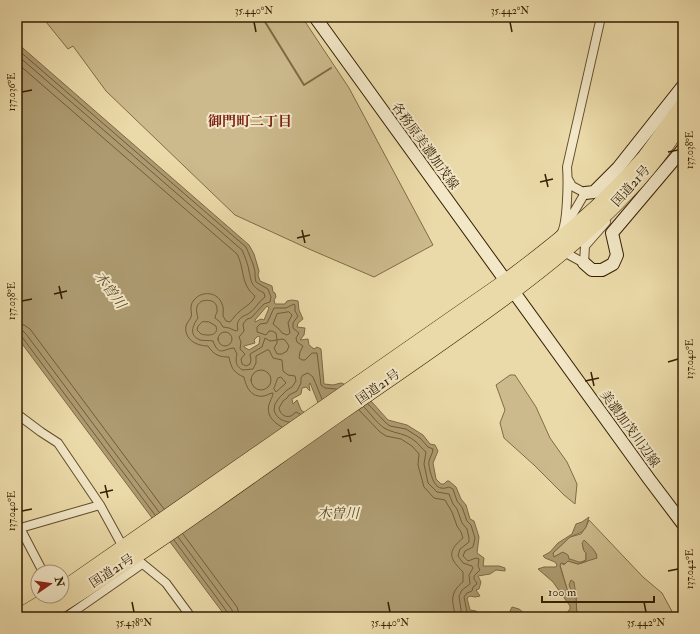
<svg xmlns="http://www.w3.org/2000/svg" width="700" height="634" font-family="'IM FELL Double Pica','Noto Serif JP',serif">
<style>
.green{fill:#ccba8c;stroke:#806c46}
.water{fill:#ad9a70;stroke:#7d6943;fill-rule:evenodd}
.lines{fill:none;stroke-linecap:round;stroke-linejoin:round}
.shore{stroke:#715c38;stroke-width:1}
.stream{stroke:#7d6943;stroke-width:2}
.street-casing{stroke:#624e2a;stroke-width:10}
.secondary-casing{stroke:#351f00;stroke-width:14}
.highway-casing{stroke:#351f00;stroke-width:16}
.street{stroke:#f2e7c7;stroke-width:8}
.secondary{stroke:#f2e7c7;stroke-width:12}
.highway{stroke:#ebdaa9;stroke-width:15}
.ticks{fill:none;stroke:#351f00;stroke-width:1.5}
.labels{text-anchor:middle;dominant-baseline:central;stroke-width:4;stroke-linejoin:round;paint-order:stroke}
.street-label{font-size:13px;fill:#351f00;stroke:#f2e7c7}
.neighbourhood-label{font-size:14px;font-weight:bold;fill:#7a1f14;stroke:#f2e7c7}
.water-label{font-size:14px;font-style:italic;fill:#5f4a27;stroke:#f2e7c7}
.neatline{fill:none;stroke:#351f00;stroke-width:1.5}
.ticks-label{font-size:10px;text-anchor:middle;fill:#351f00}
</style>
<rect width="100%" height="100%" fill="#ebdaa9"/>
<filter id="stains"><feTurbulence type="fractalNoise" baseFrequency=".005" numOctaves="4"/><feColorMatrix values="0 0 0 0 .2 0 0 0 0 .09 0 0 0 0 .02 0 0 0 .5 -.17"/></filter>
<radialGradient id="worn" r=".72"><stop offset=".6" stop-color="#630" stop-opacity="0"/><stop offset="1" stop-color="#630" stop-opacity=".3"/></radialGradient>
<path class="green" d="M42,17H302L349,88L433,245L374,277L309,249L235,215L106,91L73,46L68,49Z
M510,375H515L536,407L550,438L567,462L577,484L575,504L564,495L534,465L504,438L500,423L505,410L496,385Z
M589,520L643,577L662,593L675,617H577L576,596H571L567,589L560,565L561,563L564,565L568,561L578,564L585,562L597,555L585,541L583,548L586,553V560L579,563L569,559L565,553H561L554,557L553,556V553L570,537L581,534L586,527Z"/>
<path class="water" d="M17,43L249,245L254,254L259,271L258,275L260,281L272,286L273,292L275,293L276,297L274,300L275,304H285L287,301L292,300L298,301L299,310L303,319L298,323L297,327L305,328L304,335L300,340L308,339L309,345L314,349L317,347L321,349L324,384L333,385L341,383L368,393L371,401L388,420L407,425L423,435L430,444L435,445L438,451L433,463L436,479L441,484H444L447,481H449L456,487L461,499L466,505L470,519L474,521L479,537L477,553L484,558L483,566H499L505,568V571L496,570L490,574L478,576L481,582L479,589L476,590L480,596L475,597L470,596L467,598L470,610L476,611L483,616L488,613L486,617H476L471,614L472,617H226L17,337ZM267,306L269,308L264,320L261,319L255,322V320ZM258,336L260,337L259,344L249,350L244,347V346L255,343L254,340ZM310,383L319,405L305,413L301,410L297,400L293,404L292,399L301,394L302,388L306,387L310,391L309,385Z
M589,517L586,527L582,532L570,537L553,553L554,557L563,552L568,555L569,559C576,560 580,565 586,560V553L584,551L582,543L584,540C589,545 597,551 597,558L578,564L568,561L565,564L561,563L560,566L567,589L572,596L573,595L569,585L571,580L574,582L576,596L577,617H563L570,609V606L553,582L538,569L544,567H556L557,565L555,562L545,558L543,556L550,552L558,543L572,534L576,524L582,522Z
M512,607L519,609L529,617H515L510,611Z"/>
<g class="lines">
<path class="shore" d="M17,49L246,247C249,254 254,265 255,272C255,276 255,278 256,282L268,289L271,297L270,302L264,304L251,318L247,319L243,324L244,331L239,337L241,342L240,349L245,354L241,359L242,364L246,366L250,364L251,360L250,354L262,347L265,338L270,341L277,340V343L274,348L277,354H282L287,351L289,346L285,340L282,339L277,340L276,333L272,331H269L266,335L257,332V327L260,324L267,323L274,308H286L294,304L295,305V311L298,316L293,323V328L299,333L296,338L297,342L303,346L300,352L299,358L302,360H305L312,353H317L321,385L325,388L336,389
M17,55L242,250C245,257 248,264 249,271C252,284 251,286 264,293L265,297C258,302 255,310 248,314C244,316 242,316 239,320C237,323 237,326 238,330L236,331L229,328L223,327L220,322L215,318C215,315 218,312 217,309C217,301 209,299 202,301C195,305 196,311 198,318C193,325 188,335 200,340C204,341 209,340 213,341C219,357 223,349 234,348L237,354C235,361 236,367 243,370L253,369L256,363V356L267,350H269L273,358L282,360L283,371L288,375L295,376L296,381L292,387L287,390L279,398L275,404L274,410C276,417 281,421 289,422
M17,63L237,254C245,269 240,284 255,296C252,304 245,306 239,312C235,315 233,319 230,322L226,321L223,316C223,312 224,308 222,304C218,292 202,290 194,300C188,307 193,312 191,317C190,320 187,322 186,326C184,339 196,346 208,346C214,355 219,357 229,357C231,368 234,373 244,377C246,387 251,398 264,396C268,395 270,393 273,393C273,397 271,398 270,402C265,413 272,422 282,427
M289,312L292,315L288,323L290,333L287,335L282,333L279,329L273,324L277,314Z
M209,322L216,326C219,336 208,336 201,334L197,330L198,326L202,322Z
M17,324L24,325L30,329L164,509
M17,330H22L26,334L159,512
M218 339a7 7 0 1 1 14 0a7 7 0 1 1-14 0Z
M17,335L22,337L155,515
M251 380a10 10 0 1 1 20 0a10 10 0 1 1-20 0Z
M278,378L281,377L286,383L276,392L274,389Z
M368,404L386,423L390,426L406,429L420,438L428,447L433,449C433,453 430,457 429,461C428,465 430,468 430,471C433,481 436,492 449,487L453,489L457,501L462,507L467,521L471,525L475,538L473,547L465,551L463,556L468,561L476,558L479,559L478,566L480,570L474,576V579L477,583L476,585L473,587L472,591L467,593L464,597L468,617
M364,407C371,414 378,425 386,429C396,434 405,433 415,441C419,444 422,449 426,452L424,464L428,483L437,492L449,494L453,504L457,509L462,523L467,529L469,538V542L460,549L458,556L463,563L472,566L473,568L469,575L470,584L462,590L459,596L462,617
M359,410L380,432L386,436L401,439L412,446L419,454L418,465L424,487L434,498L445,500L452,512L457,526L461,532L463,538C446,552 450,559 463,572V582C449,593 452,602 456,617
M300,414L296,412L291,416C285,418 280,414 279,408L283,401L287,398L289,395L297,391L301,383V378L303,375L308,373L313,377L322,399
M183,534L237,607L240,617
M178,537L232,610L234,617
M174,540L228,613L229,617"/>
<path class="stream" d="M262,17L304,85L331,68"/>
<defs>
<path id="street" d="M565,222L571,217L585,193L572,186L568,179
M560,235C568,227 568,179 567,167L601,17
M564,252L584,263
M584,263L585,246L606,222
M17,414L41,432L58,443L100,505L123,547
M20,528L43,572
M17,529L100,505
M138,560L166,583L191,617
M66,617L142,564"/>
<path id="secondary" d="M315,17L649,479L683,524
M585,193L594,192L618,168L683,86
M584,263L592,270H602L613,264L617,255L612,233L683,149"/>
<path id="highway" d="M62,590L506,281C556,244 604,205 645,157C658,140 670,122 683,105
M18,617L53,596
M42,617C145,553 243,481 343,411C397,374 451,337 504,298C571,248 638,193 683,120"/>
</defs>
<use href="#street" class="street-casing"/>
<use href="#secondary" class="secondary-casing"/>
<use href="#highway" class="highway-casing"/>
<use href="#street" class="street"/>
<use href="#secondary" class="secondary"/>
<use href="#highway" class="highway"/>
</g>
<path class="ticks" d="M254,22L256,32M510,22L512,32M22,92L32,90M668,152L678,150M545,174L548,187M540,182L553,179M302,230L305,243M297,238L310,235M59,286L62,299M54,294L67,291M22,301L32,299M668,362L678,359M591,372L594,386M585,381L599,378M348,429L351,442M342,437L356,434M105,485L108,498M100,493L113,490M22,511L32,509M668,571L678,569M132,602L134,612M388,602L390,612M644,602L646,612"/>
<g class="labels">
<g class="street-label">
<text transform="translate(425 146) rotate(54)">各務原美濃加茂線</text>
<text transform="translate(631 186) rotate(-48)">国道21号</text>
<text transform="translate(378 387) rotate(-35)">国道21号</text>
<text transform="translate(630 429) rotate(54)">美濃加茂川辺線</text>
<text transform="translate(112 571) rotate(-33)">国道21号</text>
</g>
<g class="neighbourhood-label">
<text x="250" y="121">御門町二丁目</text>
</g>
<g class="water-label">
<text transform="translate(110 290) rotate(54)">木曽川</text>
<text x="338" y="513">木曽川</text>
</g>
</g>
<rect width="700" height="634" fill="none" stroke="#ebdaa9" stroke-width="44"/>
<g transform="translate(50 584) rotate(77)"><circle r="19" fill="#f2e7c7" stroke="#a69777"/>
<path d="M0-3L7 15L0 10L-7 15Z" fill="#8f2418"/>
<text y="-6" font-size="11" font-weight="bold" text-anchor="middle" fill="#351f00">N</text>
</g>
<path d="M542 596v6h112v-6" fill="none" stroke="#351f00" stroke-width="2"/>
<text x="548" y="596" font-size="12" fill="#351f00" stroke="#f2e7c7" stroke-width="3" paint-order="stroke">100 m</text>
<rect x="22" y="22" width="656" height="590" class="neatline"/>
<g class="ticks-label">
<text x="254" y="14">35.440°N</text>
<text x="510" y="14">35.442°N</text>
<text transform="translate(11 92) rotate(-90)" y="4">137.036°E</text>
<text transform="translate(689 150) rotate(-90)" y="4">137.038°E</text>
<text transform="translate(11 301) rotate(-90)" y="4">137.038°E</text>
<text transform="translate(689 359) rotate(-90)" y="4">137.040°E</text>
<text transform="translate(11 511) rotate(-90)" y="4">137.040°E</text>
<text transform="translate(689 569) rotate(-90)" y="4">137.042°E</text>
<text x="134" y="626">35.438°N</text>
<text x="390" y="626">35.440°N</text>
<text x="646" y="626">35.442°N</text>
</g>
<rect width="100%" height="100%" filter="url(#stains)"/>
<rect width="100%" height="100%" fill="url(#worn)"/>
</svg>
